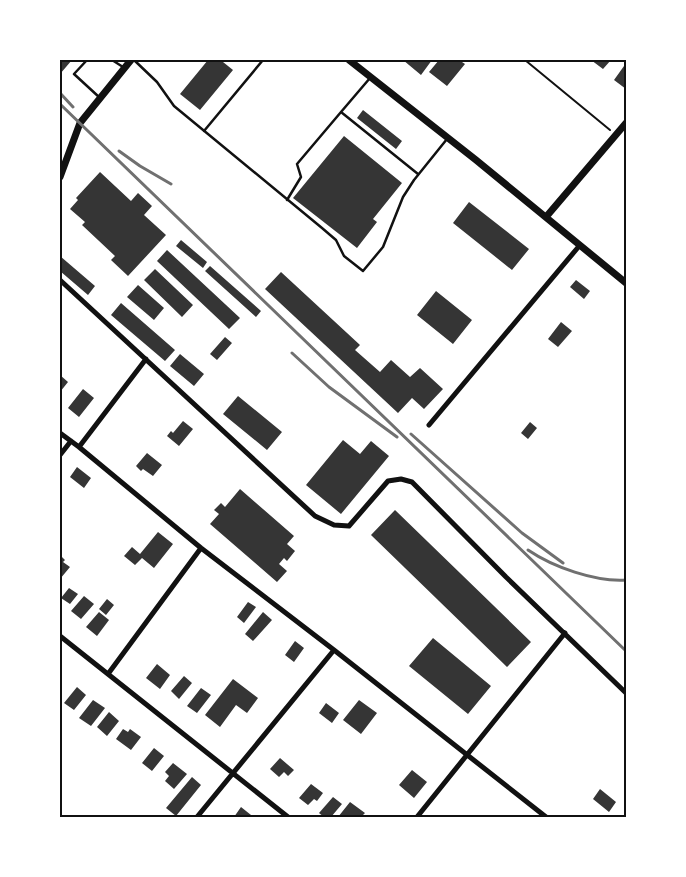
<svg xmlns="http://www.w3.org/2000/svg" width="686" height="877" font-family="Figtree,sans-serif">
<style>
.building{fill:#353535}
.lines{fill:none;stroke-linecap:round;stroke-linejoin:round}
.path{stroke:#111;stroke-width:2}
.service{stroke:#111;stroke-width:2.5}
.minor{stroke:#111;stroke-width:5}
.secondary{stroke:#111;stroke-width:7}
.rail{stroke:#707070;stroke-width:3}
.neatline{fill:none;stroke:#111;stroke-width:2}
</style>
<rect width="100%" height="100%" fill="#fff"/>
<path class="building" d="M60,60H72L60,74Z
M208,60H224L223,62L233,70L200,110L180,94Z
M403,60H432L421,75Z
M439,60H459L465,64L447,86L429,72Z
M591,60H611L603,69Z
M624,66L626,67V89L614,80Z
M363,110L402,141L396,149L357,118Z
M344,136L402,183L373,219L377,222L357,248L293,198Z
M100,172L131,201L138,193L152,206L144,215L166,235L128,276L111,260L115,256L82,225L85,222L70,209L78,200L76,198Z
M469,202L529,249L512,270L453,223Z
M181,240L207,262L203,268L176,246Z
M167,250L240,318L229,329L157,261Z
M60,256L95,286L88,295L60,271Z
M210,266L261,311L256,317L205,271Z
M155,269L193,305L182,317L144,280Z
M281,272L360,345L355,350L380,372L391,360L410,377L420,368L443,389L424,409L412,398L398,413L265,289Z
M576,280L590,291L584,299L570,287Z
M138,285L164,308L154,320L127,297Z
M436,291L472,320L453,344L417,315Z
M121,303L175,350L165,361L111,315Z
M561,322L572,331L558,347L548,339Z
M225,337L232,343L217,360L210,354Z
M180,354L204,374L194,386L170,366Z
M60,375L68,382L60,392Z
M83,389L94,398L79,417L68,408Z
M238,396L282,432L267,450L223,414Z
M183,421L193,429L179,446L167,436L171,431L173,433Z
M530,422L537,428L528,439L521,433Z
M343,440L360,454L371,441L389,456L341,514L306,485Z
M147,453L162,465L153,476L143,469L141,471L136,466Z
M77,467L91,478L84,488L70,477Z
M240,489L294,536L287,544L295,551L287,561L284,558L279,564L287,571L277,582L210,524L219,514L214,510L221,503L225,507Z
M395,510L531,642L507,667L371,535Z
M158,532L173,544L154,568L142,558L135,565L124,556L132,547L140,554Z
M60,555L65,560L63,562L70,567L60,579Z
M69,588L78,594L70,604L61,598Z
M84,596L94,604L81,619L71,611Z
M107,599L114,605L106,615L99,609Z
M248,602L256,607L244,623L237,617Z
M99,612L109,620L97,636L86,627Z
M263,612L272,620L253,641L245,634Z
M433,638L491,686L468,714L409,666Z
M295,641L304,648L294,662L285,655Z
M157,664L170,675L160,689L146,678Z
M184,676L192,683L179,699L171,691Z
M233,679L258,698L247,713L236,705L220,727L205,715Z
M77,687L86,695L74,710L64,703Z
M201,688L211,695L197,713L187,706Z
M93,700L105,708L91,726L79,718Z
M359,700L377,713L361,734L343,720Z
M326,703L339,713L332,723L319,713Z
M109,712L119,721L107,736L97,727Z
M123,729L128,732L130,729L141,737L131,750L116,739Z
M154,748L164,756L152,771L142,763Z
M280,758L294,770L288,776L284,772L279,777L270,769Z
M173,763L187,774L174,789L165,781L169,776L165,772Z
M412,770L427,782L414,798L399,785Z
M192,777L201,785L176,816L166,808Z
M311,784L323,793L317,801L314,799L308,805L299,798Z
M600,789L616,802L609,812L593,799Z
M333,797L342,804L331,817H324L319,813Z
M350,802L365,813L361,817H338Z
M241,807L251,815L250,817H234Z"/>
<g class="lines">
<path class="path" d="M525,60L610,130"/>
<path class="service" d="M87,60L74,74L99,97
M112,60L123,67
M134,60L157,82L174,106L322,228L336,240L344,256L363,271L383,247L403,197L414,180L447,139
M370,78L341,112L418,174
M204,131L263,60
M287,200L301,177L297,164L341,112"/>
<path class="minor" d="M60,280L315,516L334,525L349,526L388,481L401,479L412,482L506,577L626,693
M429,425L580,245
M60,433L79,447L201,548L334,650L546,817
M79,447L146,359
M60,455L71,441
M60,636L288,817
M108,674L201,548
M197,817L334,650
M417,817L565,633"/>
<path class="secondary" d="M349,60L476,160L626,283
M60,177L80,123L131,60
M546,217L626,123"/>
<path class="rail" d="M60,93L73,107
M60,104L626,651
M119,151L140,166L171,184
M292,353L329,387L397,437
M411,434L522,533L563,563
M528,550C553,567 595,582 626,580"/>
</g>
<rect width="686" height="877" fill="none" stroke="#ffffff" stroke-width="122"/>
<rect x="61" y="61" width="564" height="755" class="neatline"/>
</svg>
